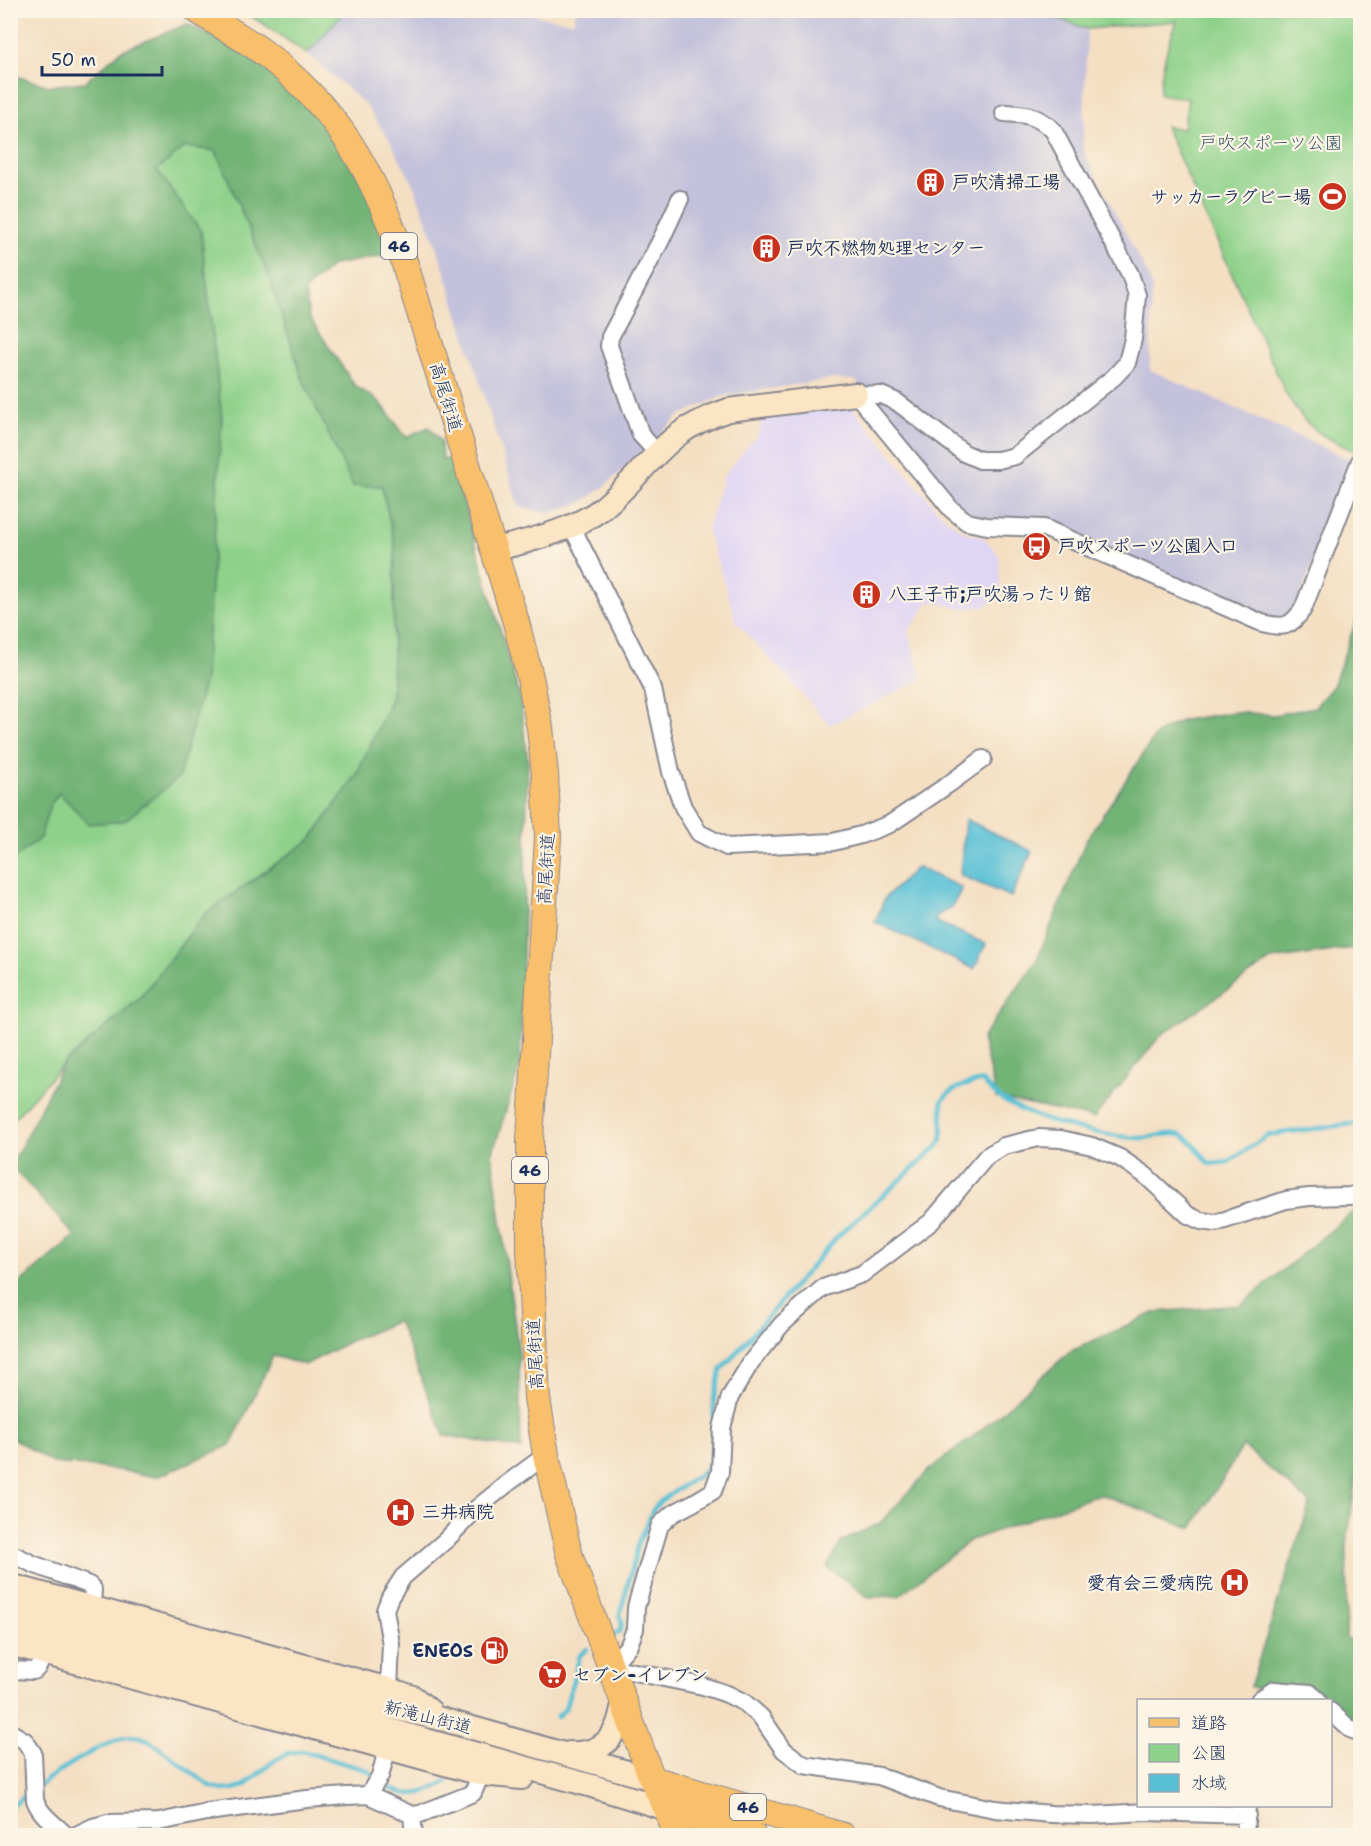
<svg xmlns="http://www.w3.org/2000/svg" width="1371" height="1846" font-family="'Shantell Sans','Klee One',sans-serif">
<style>
.built{fill:#dfd5f5}
.industrial{fill:#c3c1db}
.green{fill:#8ed18a;stroke:#548074;stroke-width:1.5}
.forest{fill:#72b376;stroke:#46716a;stroke-width:1.5}
.water{fill:#58c0d5;stroke:#3a789a;stroke-width:1.5}
.lines{fill:none;stroke-linecap:round;stroke-linejoin:round}
.stream{stroke:#58c0d5;stroke-width:4.5}
.street-casing{stroke:#888790;stroke-width:20}
.secondary-casing{stroke:#888790;stroke-width:26}
.primary-casing{stroke:#888790;stroke-width:28}
.street{stroke:#fff;stroke-width:16}
.secondary{stroke:#fce5c4;stroke-width:22}
.primary{stroke:#f8bf6c;stroke-width:26}
.labels{text-anchor:middle;dominant-baseline:central;stroke-width:4.5;stroke-linejoin:round;paint-order:stroke}
.shield{fill:#fcf5e5;stroke:#5e6a86;stroke-width:1.5}
.shield-label{font-size:16px;font-weight:bold;fill:#1b2f5e}
.park-label{font-size:18px;fill:#385869;stroke:#fcf5e5}
.poi-label{font-size:18px;font-weight:bold;fill:#1b2f5e;stroke:#fcf5e5;text-anchor:start}
.street-label{font-size:18px;fill:#1b2f5e;stroke:#fcf5e5}
</style>
<rect width="100%" height="100%" fill="#fcf5e5"/>
<filter id="ink" filterUnits="userSpaceOnUse"><feTurbulence type="fractalNoise" baseFrequency=".0167" numOctaves="2"/><feDisplacementMap in="SourceGraphic" scale="12" xChannelSelector="R" yChannelSelector="G"/><feConvolveMatrix kernelMatrix="1 2 1 2 8 2 1 2 1" color-interpolation-filters="sRGB"/></filter>
<filter id="wash" filterUnits="userSpaceOnUse"><feTurbulence type="fractalNoise" baseFrequency=".008" numOctaves="4" result="noise"/><feDisplacementMap in="SourceGraphic" scale="24" xChannelSelector="R" yChannelSelector="G"/><feGaussianBlur stdDeviation="1.35" result="paint"/><feColorMatrix in="noise" values="0 0 0 0 0 0 0 0 0 0 0 0 0 0 0 0 0 1.4 0 .05"/><feComposite in="paint" operator="in"/></filter>
<g filter="url(#wash)">
<rect width="100%" height="100%" fill="#f4dfc3"/>
<path class="built" d="M850,405L939,512L958,528L969,534L983,537L999,555L1000,589L987,606L963,609L929,601L908,632L922,679L830,725L737,623L707,529L724,475L760,432L761,419Z"/>
<path class="industrial" d="M345,10L538,11L537,16L573,22L576,10H1038L1087,29L1083,148L1086,157L1148,275L1152,289L1150,370L1352,460L1296,607L1287,615L1276,618L1264,615L1045,521L985,519L970,514L959,508L886,414L855,380L831,379L723,396L680,415L604,487L584,501L550,513L519,507L439,253L412,182L389,139L364,103L307,54Z"/>
<path class="green" d="M242,11H345L307,54L270,28Z
M1038,11H1360V454L1322,435L1304,420L1287,396L1165,126L1183,129L1188,99L1160,94C1161,67 1167,47 1177,21L1087,29Z
M207,114L278,251L378,471L395,545L392,697L356,776L311,839L205,914L140,998L63,1064L11,1122V177Z"/>
<path class="forest" d="M187,24L247,53L309,104L354,159L390,233L382,256L333,265L305,290L309,317L355,386L380,402L406,437L429,427L441,441L442,459H451L519,694L528,761L520,1066L492,1155L519,1355L521,1449L444,1435L398,1321L350,1341L305,1365L273,1356L231,1445L156,1477L106,1468L53,1463L11,1437V1290L75,1236L11,1166L63,1064L140,998L205,914L311,839L356,776L392,697L395,545L382,486H353L303,380L269,277L216,151L185,147L157,170L201,231L222,418L205,679L179,777L124,821L89,824L59,793L50,805L40,838L11,861V72L16,76L49,86L85,82L121,51Z
M1360,610V947L1271,960L1161,1035L1094,1118L996,1098L982,1038L1036,962L1086,840L1157,733L1183,720L1236,712L1274,715L1315,707L1333,686Z
M1360,1206V1448L1347,1544L1346,1637L1360,1649V1722L1331,1707L1330,1700H1310L1250,1687L1310,1503L1243,1446L1192,1528L1100,1494L971,1540L899,1596L868,1597L827,1567L842,1541L880,1523L929,1470L980,1431L1071,1351L1156,1312L1241,1305Z"/>
<path class="water" d="M965,819L1032,851L1011,897L960,875Z
M917,867L962,888L952,907L938,915L935,921L986,944L974,969L875,922L885,898Z"/>
<g class="lines">
<path class="stream" d="M612,1636L620,1631L622,1623L620,1614L639,1542L653,1510L660,1501L702,1473L712,1460L714,1397L721,1370L838,1236L938,1146L942,1139V1101C951,1087 968,1084 983,1081C1008,1118 1098,1136 1140,1138C1154,1138 1168,1131 1181,1135C1193,1139 1201,1156 1210,1164L1228,1162L1267,1136L1281,1133L1360,1123
M557,1717L565,1709L580,1655L587,1649
M381,1782C404,1800 424,1796 447,1781
M40,1785C57,1772 113,1735 133,1736C140,1736 145,1738 151,1742L210,1786L223,1790L233,1789L244,1786L275,1760L289,1753L302,1751L367,1770L375,1777
M10,1807L31,1792"/>
</g>
</g>
<g filter="url(#ink)">
<g class="lines">
<defs>
<path id="street" d="M856,394L951,509L967,522L987,526L1044,528L1262,623C1284,628 1290,628 1303,609L1360,461
M856,394L881,395L897,402L964,453L980,460H998L1015,456L1114,377L1127,363L1133,339L1137,295L1130,274L1053,130C1036,115 1026,114 1004,113
M658,454L641,435L609,346L610,337L661,240L680,199
M571,525L653,689L671,772L683,807L699,833L727,847L833,842L861,835L890,824L949,784L983,759
M10,1553L33,1564L89,1585L93,1589L92,1607
M610,1667L629,1645L635,1629L636,1607L660,1525L672,1514L693,1503L713,1491L720,1472L722,1428L730,1397L751,1362L782,1324L823,1288L862,1274L931,1222L987,1156L1004,1146L1038,1138L1061,1139L1092,1146L1120,1158L1145,1175L1188,1215L1201,1221L1216,1223L1286,1200L1309,1197L1350,1196L1360,1193
M610,1667L703,1686L727,1694L745,1703L761,1717L784,1750L804,1765L879,1776L939,1798L995,1809L1051,1814L1093,1815L1147,1812L1247,1815
M10,1670L34,1671L38,1667L45,1653
M389,1689L391,1644L385,1610L390,1597L403,1577L446,1540L476,1509L508,1483L546,1455
M1259,1700L1274,1690L1310,1693L1318,1700
M1330,1711L1350,1729L1360,1733
M10,1732L25,1741L33,1753L35,1800C40,1815 56,1825 67,1836
M368,1795L380,1776L388,1747
M412,1815L414,1836
M74,1836L93,1827L108,1823L159,1822L207,1812L307,1799L347,1796L368,1795L412,1815L420,1814L473,1793L481,1774
M1245,1836L1247,1806"/>
<path id="secondary" d="M493,550C527,541 572,531 600,510C629,488 650,456 679,434C694,423 711,416 728,410L856,394
M10,1585L389,1689L413,1697L430,1711
M10,1604L354,1699L441,1719L652,1779
M10,1625L592,1786L667,1809
M10,1644L481,1774L522,1778
M569,1753C605,1755 619,1734 623,1702"/>
<path id="primary" d="M197,10C218,24 240,36 260,50C337,107 372,169 403,258L516,622L530,677L540,728L545,774L548,837L530,1140V1250L537,1398L546,1455L569,1554L652,1779L667,1809L677,1836
M652,1779L843,1836
M667,1809L753,1836"/>
</defs>
<use href="#street" class="street-casing"/>
<use href="#secondary" class="secondary-casing"/>
<use href="#primary" class="primary-casing"/>
<use href="#street" class="street"/>
<use href="#secondary" class="secondary"/>
<use href="#primary" class="primary"/>
</g>
</g>
<defs>
<symbol id="building-disc" viewBox="-11 -11 22 22"><circle r="9.5" fill="#c8321e" stroke="#fcf5e5"/><path d="M-4-6H4V6H1V3H-1V6H-4ZM-2.5-4.3h1.7v1.8h-1.7ZM.8-4.3h1.7v1.8H.8ZM-2.5-1h1.7V.8h-1.7ZM.8-1h1.7V.8H.8Z" fill="#fff"/></symbol>
<symbol id="stadium-disc" viewBox="-11 -11 22 22"><circle r="9.5" fill="#c8321e" stroke="#fcf5e5"/><path d="M0-5a6.5 5 0 1 0 0 10a6.5 5 0 1 0 0-10ZM-3.5-1.8h7v3.6h-7Z" fill="#fff"/></symbol>
<symbol id="bus-disc" viewBox="-11 -11 22 22"><circle r="9.5" fill="#c8321e" stroke="#fcf5e5"/><path d="M-5-6H5V4H4V6H2V4H-2V6H-4V4H-5ZM-3.5-4V0h7V-4ZM-3.5 1.2v1.5H-2V1.2ZM2 1.2v1.5H3.5V1.2Z" fill="#fff"/></symbol>
<symbol id="hospital-disc" viewBox="-11 -11 22 22"><circle r="9.5" fill="#c8321e" stroke="#fcf5e5"/><path d="M-5-5h3v3.5h4V-5h3V5h-3V1.5h-4V5h-3Z" fill="#fff"/></symbol>
<symbol id="fuel-disc" viewBox="-11 -11 22 22"><circle r="9.5" fill="#c8321e" stroke="#fcf5e5"/><path d="M-5.5-6h7V0h2V4h1.3V-2.5L3-4.5l.8-.8L6-3V5H2.5V1h-1V6h-7ZM-4.2-4.7v3.2H.2V-4.7Z" fill="#fff"/></symbol>
<symbol id="supermarket-disc" viewBox="-11 -11 22 22"><circle r="9.5" fill="#c8321e" stroke="#fcf5e5"/><path d="M-6-5.5h2.5l.6 2H6L4.5 2H-2.5L-4.4-4H-6ZM-1.5 3.2a1.3 1.3 0 1 0 .1 0ZM3 3.2a1.3 1.3 0 1 0 .1 0Z" fill="#fff"/></symbol>
</defs>
<g fill-rule="evenodd">
<use href="#building-disc" x="914" y="166" width="33" height="33"/>
<use href="#stadium-disc" x="1316" y="180" width="33" height="33"/>
<use href="#building-disc" x="750" y="232" width="33" height="33"/>
<use href="#bus-disc" x="1020" y="530" width="33" height="33"/>
<use href="#building-disc" x="850" y="578" width="33" height="33"/>
<use href="#hospital-disc" x="384" y="1496" width="33" height="33"/>
<use href="#hospital-disc" x="1218" y="1566" width="33" height="33"/>
<use href="#fuel-disc" x="478" y="1634" width="33" height="33"/>
<use href="#supermarket-disc" x="536" y="1658" width="33" height="33"/>
</g>
<g class="labels">
<g class="shield">
<rect x="381" y="233" width="36" height="26" rx="4.5"/>
<rect x="512" y="1157" width="36" height="26" rx="4.5"/>
<rect x="730" y="1794" width="36" height="26" rx="4.5"/>
</g>
<g class="shield-label">
<text x="399" y="246">46</text>
<text x="530" y="1170">46</text>
<text x="748" y="1807">46</text>
</g>
<g class="park-label">
<text x="1271" y="143">戸吹スポーツ公園</text>
</g>
<g class="poi-label">
<text x="952" y="182">戸吹清掃工場</text>
<text x="1311" y="197" text-anchor="end">サッカーラグビー場</text>
<text x="787" y="248">戸吹不燃物処理センター</text>
<text x="1058" y="546">戸吹スポーツ公園入口</text>
<text x="888" y="594">八王子市;戸吹湯ったり館</text>
<text x="422" y="1512">三井病院</text>
<text x="1213" y="1583" text-anchor="end">愛有会三愛病院</text>
<text x="473" y="1651" text-anchor="end">ENEOS</text>
<text x="573" y="1675">セブン-イレブン</text>
</g>
<g class="street-label">
<text transform="translate(446 397) rotate(73)">高尾街道</text>
<text transform="translate(546 869) rotate(-87)">高尾街道</text>
<text transform="translate(535 1354) rotate(-93)">高尾街道</text>
<text transform="translate(428 1717) rotate(14)">新滝山街道</text>
</g>
</g>
<rect width="1371" height="1846" fill="none" stroke="#fcf5e5" stroke-width="36"/>
<rect x="1137" y="1699" width="195" height="108" fill="#fcf5e5" stroke="#a2a6af" stroke-width="1.5"/>
<rect x="1149" y="1718" width="30" height="9" fill="#f8bf6c" stroke="#a2a6af" stroke-width="1.5"/>
<text x="1191" y="1729" font-size="18" fill="#1b2f5e">道路</text>
<rect x="1149" y="1744" width="30" height="18" fill="#8ed18a" stroke="#a2a6af" stroke-width="1.5"/>
<text x="1191" y="1759" font-size="18" fill="#1b2f5e">公園</text>
<rect x="1149" y="1774" width="30" height="18" fill="#58c0d5" stroke="#a2a6af" stroke-width="1.5"/>
<text x="1191" y="1789" font-size="18" fill="#1b2f5e">水域</text>
<path d="M42 66v9h120v-9" fill="none" stroke="#1b2f5e" stroke-width="3"/>
<text x="51" y="66" font-size="18" fill="#1b2f5e" stroke="#fcf5e5" stroke-width="4.5" paint-order="stroke">50 m</text>
</svg>
